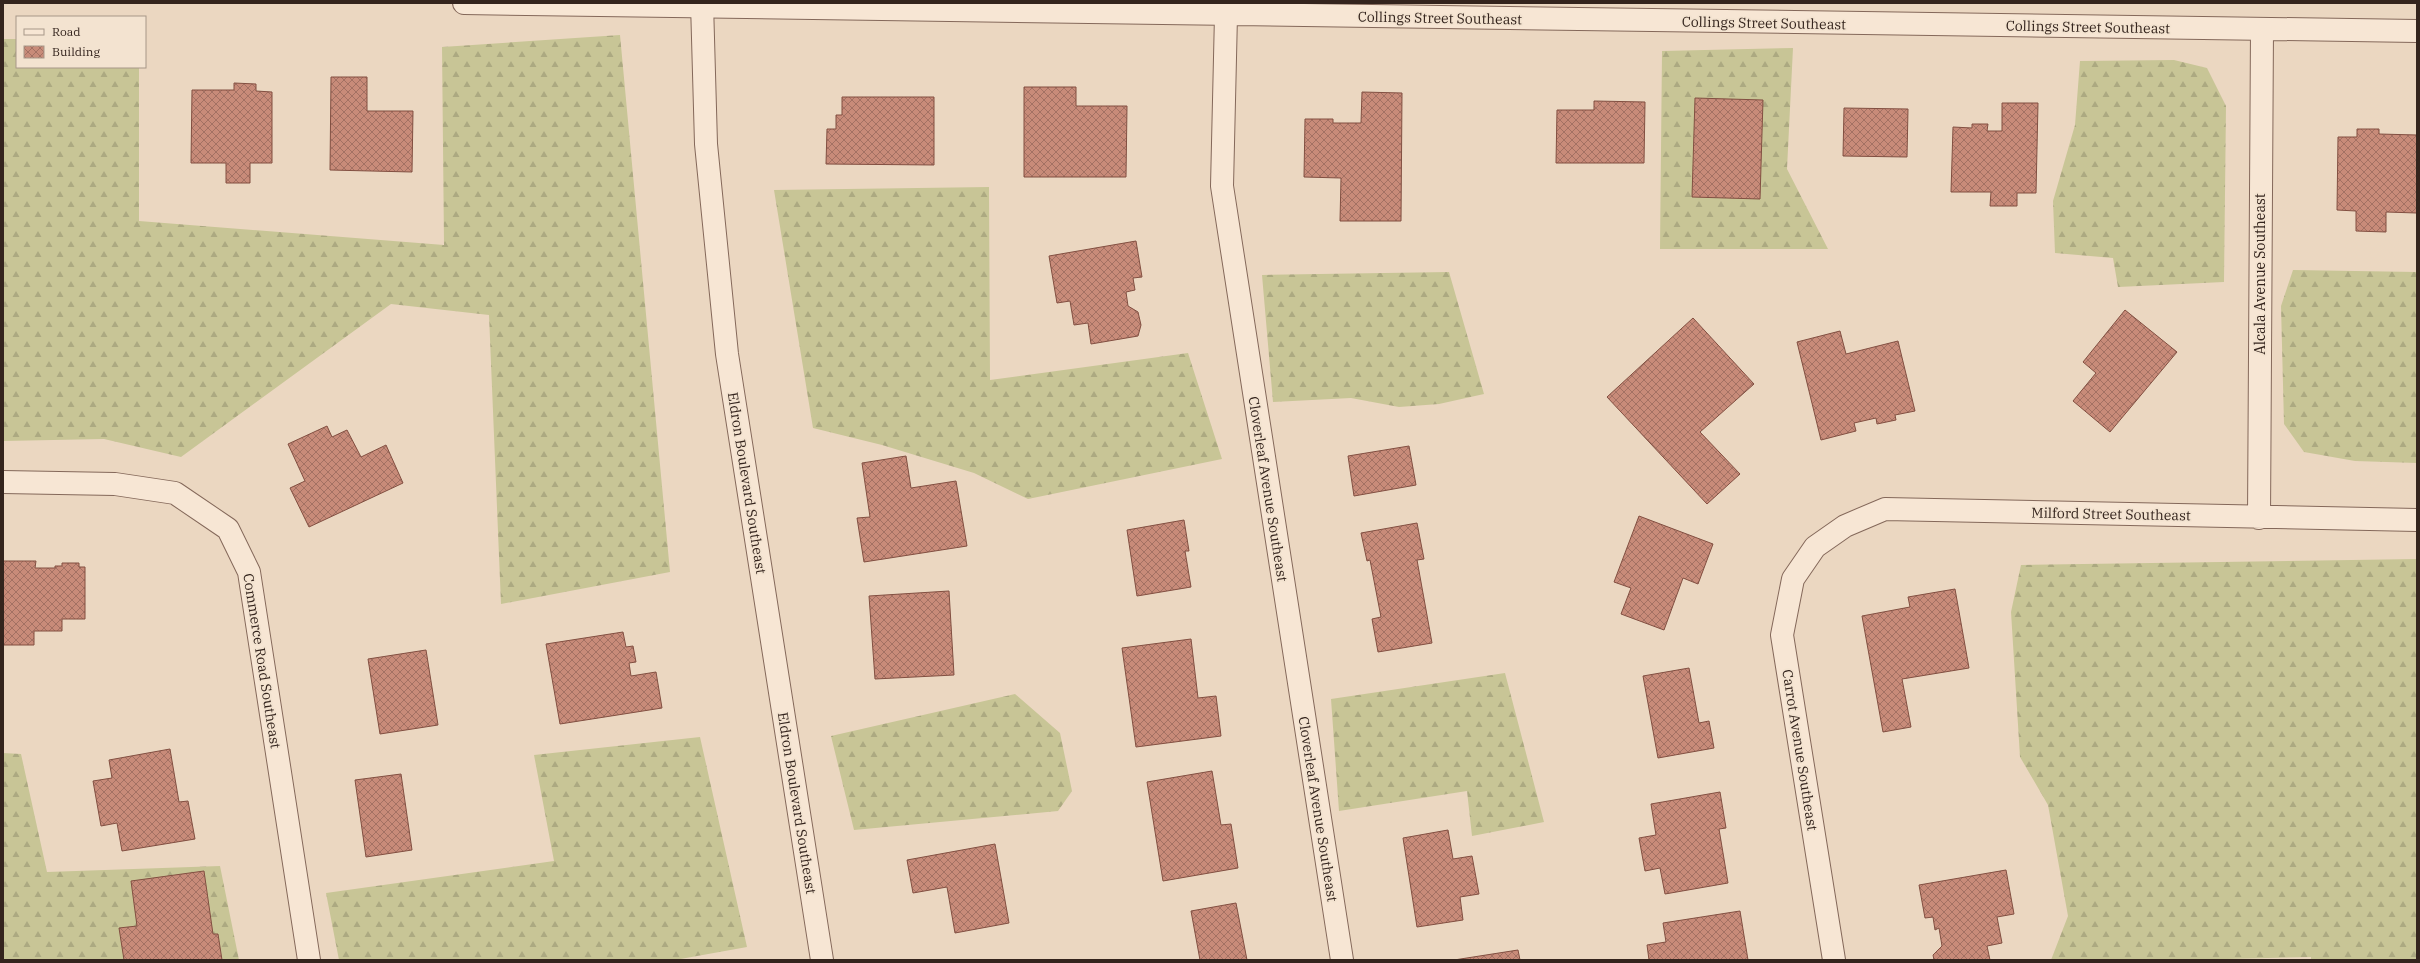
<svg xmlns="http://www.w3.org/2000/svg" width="2420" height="963" font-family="'IBM Plex Serif',serif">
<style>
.forest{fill:url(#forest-firs)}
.building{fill:url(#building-cross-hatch);stroke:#824f41}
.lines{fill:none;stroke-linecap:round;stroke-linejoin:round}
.minor-casing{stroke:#84685a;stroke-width:24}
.tertiary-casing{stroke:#84685a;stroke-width:24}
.minor{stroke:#f7e6d4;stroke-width:22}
.tertiary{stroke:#f7e6d4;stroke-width:22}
.labels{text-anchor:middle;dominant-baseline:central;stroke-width:3.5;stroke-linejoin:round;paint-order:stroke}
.street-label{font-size:14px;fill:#34241d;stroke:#f3e3d0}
</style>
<defs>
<pattern id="forest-firs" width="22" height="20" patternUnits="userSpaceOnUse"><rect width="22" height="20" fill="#c8c596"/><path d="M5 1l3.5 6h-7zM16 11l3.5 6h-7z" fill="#aca981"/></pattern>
<pattern id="building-cross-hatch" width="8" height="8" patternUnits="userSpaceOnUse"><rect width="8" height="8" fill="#c88b79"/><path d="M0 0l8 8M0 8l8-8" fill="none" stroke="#a37163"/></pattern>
</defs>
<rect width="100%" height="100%" fill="#ebd7c1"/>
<path class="forest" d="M620,35L670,572L501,604L489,315L391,304L181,457L104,439L3,441V39H17V67H139V221L444,245L442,47Z
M1793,48L1787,169L1828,249H1660L1662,51Z
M2174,60L2207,68L2226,106L2224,282L2118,287L2113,258L2055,253L2053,201L2075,125L2080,61Z
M989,187L990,380L1188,353L1222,459L1028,499L974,473L882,445L813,428L774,190Z
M2293,270L2417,272V463L2355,461L2304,452L2284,424L2281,306Z
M1449,272L1484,394L1439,404L1399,407L1351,398L1273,402L1262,275Z
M2417,559V960H2311V957L2187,960H2051L2068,916L2048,805L2020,757L2011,612L2021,565Z
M1505,673L1544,822L1472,836L1467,791L1339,811L1331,699Z
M1015,694L1060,733L1072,791L1058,811L854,830L831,736Z
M700,737L747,947L675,960H339L326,893L554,861L534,755Z
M3,753L21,754L47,872L220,866L239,960H3Z"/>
<path class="building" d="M331,77H367V111H413L412,172L330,170Z
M234,83L256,84V91L272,92V163H250V183H226V163H191L192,90H234Z
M1024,87H1076V106H1127L1126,177H1024Z
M1362,92L1402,93L1401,221H1340L1341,178L1304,177L1305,119H1333V123H1361Z
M842,97H934V165L826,164L827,129H836V115H842Z
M1695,98L1763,100L1760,199L1692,197Z
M1594,101L1645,102L1644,163H1556L1557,110H1594Z
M2002,103H2038L2036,193H2017V206H1990L1991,192H1951L1953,127L1972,128V124H1988L1987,131H2002Z
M1844,108L1908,109L1907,157L1843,156Z
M2357,129H2379V134L2417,135V213L2386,212V232L2356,231V211L2337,210L2338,137H2357Z
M1136,241L1142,277L1133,278L1135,290L1126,292L1128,306L1138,312L1141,325L1138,336L1091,344L1088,323L1074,325L1070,301L1057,303L1049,256Z
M2125,310L2177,352L2110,432L2073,401L2096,373L2083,362Z
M1693,318L1754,384L1700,432L1740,474L1707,504L1607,397Z
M1840,331L1846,354L1898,341L1915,411L1895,415L1896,420L1877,424L1876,418L1854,423L1856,431L1821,440L1797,342Z
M327,426L332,437L347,430L361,457L386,445L403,483L309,527L290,488L305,481L288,444Z
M1409,446L1416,485L1354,496L1348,456Z
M906,456L911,488L956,481L967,546L864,562L857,518L870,517L862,463Z
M1639,516L1713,544L1698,584L1683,578L1664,630L1621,614L1631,588L1614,582Z
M1184,520L1189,551H1185L1191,587L1137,596L1127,530Z
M1417,523L1424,559L1417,560L1432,643L1378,652L1372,619L1381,617L1370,560L1367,561L1361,533Z
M3,561H36L35,568H55V566H62V563H79V567H85V619H62V631H34V645H3Z
M1955,589L1969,668L1902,679L1911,727L1883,732L1862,616L1910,607L1908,597Z
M949,591L954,675L875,679L869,596Z
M623,632L626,647L633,646L636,662L629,663L631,676L656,672L662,708L560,724L546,644Z
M1191,639L1198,698L1216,696L1221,736L1136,747L1122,648Z
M426,650L438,725L380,734L368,659Z
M1689,668L1699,723L1709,721L1714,748L1658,758L1643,676Z
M170,749L179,802L188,801L195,839L122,851L117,823L101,826L93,781L112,778L109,760Z
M1212,771L1221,825L1231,824L1238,868L1163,881L1147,782Z
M401,774L412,850L366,857L355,780Z
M1720,792L1726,828L1719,829L1728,883L1665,894L1660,868L1645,871L1639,838L1656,835L1651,804Z
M1448,830L1453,859L1472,856L1479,894L1460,897L1463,920L1417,927L1403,838Z
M995,844L1009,923L955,933L947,887L913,893L907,860Z
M2006,870L2014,914L1997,917L2002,943L1987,946L1990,960H1934L1933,955L1942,946L1939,928L1935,930L1933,917L1925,918L1919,885Z
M204,871L213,934H218L222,960H124L119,928L137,926L131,881Z
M1236,903L1247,960H1200L1191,911Z
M1740,911L1748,960H1649L1647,945L1666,942L1663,923Z
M1518,950L1520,960H1454Z"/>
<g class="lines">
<defs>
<path id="minor" d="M464,3L2417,31
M1226,15L1222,186L1342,960
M3,482L115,484L175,493L228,529L249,572L309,960
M2259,518L2262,30
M1834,960L1782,635L1793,579L1815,547L1845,526L1885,509L2417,520"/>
<path id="tertiary" d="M702,3L706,144L727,354L822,960"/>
</defs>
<use href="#minor" class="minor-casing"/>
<use href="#tertiary" class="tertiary-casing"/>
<use href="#minor" class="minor"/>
<use href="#tertiary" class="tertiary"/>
</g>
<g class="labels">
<g class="street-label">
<text transform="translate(1440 18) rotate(1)">Collings Street Southeast</text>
<text transform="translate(1764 23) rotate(1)">Collings Street Southeast</text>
<text transform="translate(2088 27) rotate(1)">Collings Street Southeast</text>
<text transform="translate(2260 274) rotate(-90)">Alcala Avenue Southeast</text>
<text transform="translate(747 483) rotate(81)">Eldron Boulevard Southeast</text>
<text transform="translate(1268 489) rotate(81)">Cloverleaf Avenue Southeast</text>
<text transform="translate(2111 514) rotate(1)">Milford Street Southeast</text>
<text transform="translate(262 661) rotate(81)">Commerce Road Southeast</text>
<text transform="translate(1800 750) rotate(81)">Carrot Avenue Southeast</text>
<text transform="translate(797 803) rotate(81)">Eldron Boulevard Southeast</text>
<text transform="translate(1318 809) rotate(81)">Cloverleaf Avenue Southeast</text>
</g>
</g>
<rect width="2420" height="963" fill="none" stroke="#34241d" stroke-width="8"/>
<rect x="16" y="16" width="130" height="52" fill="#f3e3d0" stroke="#a79788"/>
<rect x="24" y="29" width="20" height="6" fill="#f7e6d4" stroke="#a79788"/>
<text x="52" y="36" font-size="12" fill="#34241d">Road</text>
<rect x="24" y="46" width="20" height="12" fill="url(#building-cross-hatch)" stroke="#a79788"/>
<text x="52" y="56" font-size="12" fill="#34241d">Building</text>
</svg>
